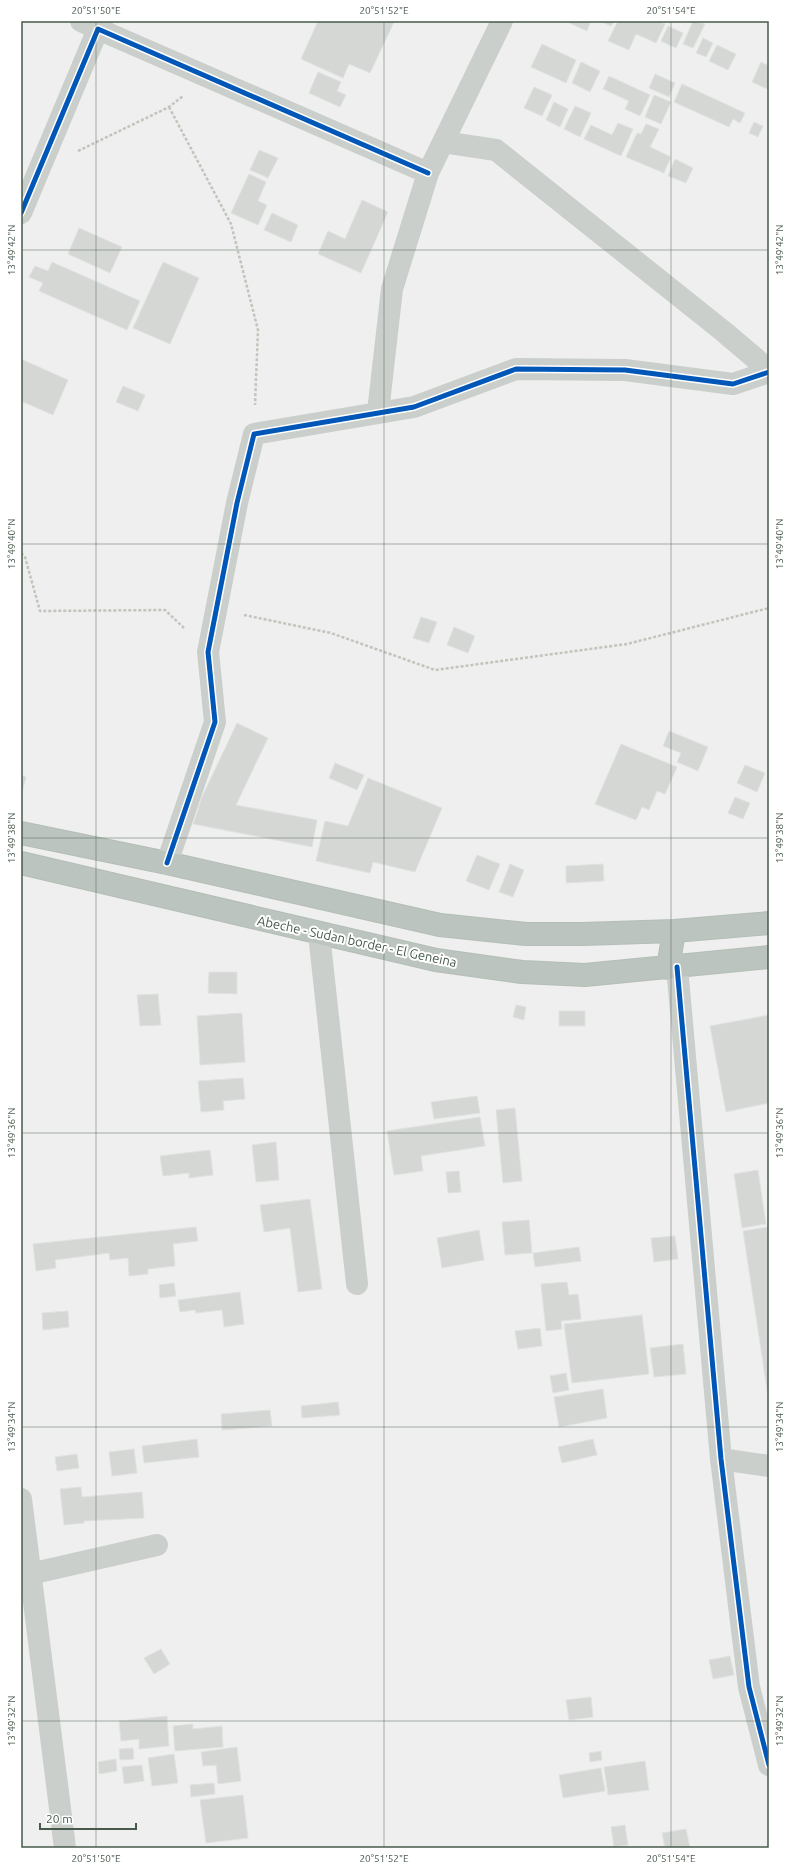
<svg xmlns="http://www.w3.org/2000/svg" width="790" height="1869" font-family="Ubuntu,sans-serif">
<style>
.building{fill:#d5d7d5;stroke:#e0e2e1}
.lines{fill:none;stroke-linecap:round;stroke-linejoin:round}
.highway-casing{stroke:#b4beb6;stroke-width:24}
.path{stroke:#c1c5bb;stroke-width:2.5;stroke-dasharray:3 2;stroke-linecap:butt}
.street{stroke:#cacfcb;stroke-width:22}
.highway{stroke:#bbc4be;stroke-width:22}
.cycleway-casing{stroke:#fff;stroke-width:8}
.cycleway{stroke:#0057b8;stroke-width:5}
.ticks{fill:none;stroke:#47594b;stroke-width:1;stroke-opacity:0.45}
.labels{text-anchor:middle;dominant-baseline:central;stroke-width:4;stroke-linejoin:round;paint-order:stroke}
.street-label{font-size:13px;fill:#47594b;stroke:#fff}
.neatline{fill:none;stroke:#47594b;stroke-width:1.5}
.ticks-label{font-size:10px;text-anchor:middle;fill:#47594b}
</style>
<rect width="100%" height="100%" fill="#efefef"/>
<path class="building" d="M318,21H391L394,22L370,73L349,64L343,78L301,59Z
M565,21H591L587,31Z
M600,21H614L611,26Z
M618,21H658L665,24L656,43L636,34L629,50L608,41Z
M693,21L705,24L693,48L683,44Z
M668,26L683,33L676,48L661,41Z
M703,38L713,43L706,57L696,53Z
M542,44L576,60L566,83L531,67Z
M717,45L736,54L728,70L709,61Z
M581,62L600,71L590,92L572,83Z
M761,62L769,66V90L752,82Z
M318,72L341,82L337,91L346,95L340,107L309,93Z
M655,74L675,83L669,97L649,88Z
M609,76L650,95L640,116L625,109L629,101L603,89Z
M682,84L745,113L740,123L733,119L729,127L674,102Z
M534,87L552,95L542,116L524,108Z
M654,95L671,102L661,124L645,117Z
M554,102L568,109L560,127L546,120Z
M575,106L591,113L580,137L564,129Z
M754,122L763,126L758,137L749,133Z
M618,123L633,129L621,156L584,139L591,125L612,135Z
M646,124L659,129L650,147L671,157L664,173L626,157L637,133L641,134Z
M259,150L278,158L268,178L250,170Z
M675,159L693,168L686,183L668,176Z
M249,174L266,182L258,201L267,205L258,225L231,213Z
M362,200L388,212L361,273L318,254L328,231L345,239Z
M272,213L298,225L291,242L264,230Z
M79,228L122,247L110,273L68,254Z
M52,262L140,301L127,330L39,291L43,283L29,277L35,266L48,271Z
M163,262L199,278L170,344L133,328Z
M21,359L68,380L53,415L21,401Z
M123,386L145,395L138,411L116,402Z
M421,617L437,622L429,643L413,638Z
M454,627L475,636L468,653L447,645Z
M237,723L268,738L236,805L317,820L312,847L193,824L202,797Z
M669,731L708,747L698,771L677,762L681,753L663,746Z
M621,744L677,767L665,794L657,791L649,810L642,807L636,820L595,804Z
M335,763L364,775L357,790L329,778Z
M745,765L765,773L757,792L737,783Z
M21,775L26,777L21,796Z
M368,778L442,808L415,872L373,862L370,873L316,861L325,821L348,826Z
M735,797L750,803L743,819L728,813Z
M477,855L500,864L489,890L466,881Z
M510,864L524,870L513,897L499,892Z
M603,864L604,881L566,883V866Z
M209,972H237V994L208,993Z
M158,994L161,1025L140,1026L137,995Z
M516,1005L526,1007L524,1020L513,1017Z
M559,1011H585V1026H559Z
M242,1013L245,1062L200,1065L197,1016Z
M769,1015V1103L726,1112L710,1026Z
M243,1078L245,1099L223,1101L224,1110L201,1112L198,1081Z
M477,1096L480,1113L434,1119L431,1102Z
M515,1108L522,1181L503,1183L496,1110Z
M480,1117L485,1146L421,1156L423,1171L394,1175L387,1131Z
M276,1142L279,1180L256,1182L252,1145Z
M210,1150L213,1175L189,1178V1173L163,1176L160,1156Z
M758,1170L766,1224L742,1228L734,1174Z
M459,1171L461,1192L448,1193L446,1172Z
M310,1199L322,1289L298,1292L290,1228L264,1232L260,1205Z
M529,1220L532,1253L505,1255L502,1222Z
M196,1227L198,1241L173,1244L175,1266L148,1269V1274L129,1276L128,1258L110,1260L109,1253L55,1260L56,1268L36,1271L33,1244Z
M767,1227H769V1403L743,1231Z
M479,1230L484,1260L442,1268L437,1238Z
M675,1236L678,1259L654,1262L651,1238Z
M579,1247L581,1261L535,1267L533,1253Z
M567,1282L569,1295L578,1294L581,1319L561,1321L562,1329L546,1331L541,1284Z
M174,1283L176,1296L160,1298L159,1285Z
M240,1292L244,1324L224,1327L222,1310L196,1313L195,1310L180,1312L178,1300Z
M68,1311L69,1327L43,1330L42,1313Z
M642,1315L649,1374L572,1383L564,1324Z
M540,1328L542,1346L518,1349L515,1331Z
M683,1344L686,1374L654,1377L650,1348Z
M566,1373L569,1390L553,1393L550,1376Z
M603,1389L607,1418L559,1427L554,1397Z
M338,1402L340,1415L302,1418L301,1406Z
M270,1410L272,1426L222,1430L221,1414Z
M197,1439L199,1457L144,1463L142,1446Z
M593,1439L597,1455L562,1463L558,1447Z
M134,1449L137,1473L112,1476L109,1452Z
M77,1454L79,1468L57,1471L55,1457Z
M81,1487L82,1497L142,1492L144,1518L84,1521V1523L64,1525L60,1489Z
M161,1649L170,1664L154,1674L144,1658Z
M730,1656L734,1675L713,1679L709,1660Z
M591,1697L593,1717L569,1720L566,1700Z
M167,1716L169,1746L139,1749V1739L121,1741L119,1721Z
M193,1724V1729L222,1726L223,1747L175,1751L173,1726Z
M237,1747L241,1781L218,1784L216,1765L203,1766L201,1752Z
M133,1748L134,1759L120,1760L119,1749Z
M601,1751L602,1760L590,1762L589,1753Z
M174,1754L178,1783L152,1786L148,1758Z
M116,1759L117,1771L99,1774L98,1762Z
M645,1761L649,1790L608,1795L604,1767Z
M142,1765L144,1781L124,1784L122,1767Z
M601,1768L605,1791L563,1798L559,1775Z
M214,1783L215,1794L191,1797L190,1785Z
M243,1795L248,1838L206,1843L200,1800Z
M625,1825L628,1845L614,1847L611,1827Z
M686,1829L690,1848H665L662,1833Z"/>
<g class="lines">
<defs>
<path id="highway" d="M21,833L167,863L440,925L526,934H583L674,931L769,923
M21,863L436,960L522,972L585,975L769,957
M668,968L674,931"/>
</defs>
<use href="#highway" class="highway-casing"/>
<path class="path" d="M169,107L231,224L258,330L255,405
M78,151L169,107L183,96
M21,553L25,557L40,611L165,610L184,628
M244,615L331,633L435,670L627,644L769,608"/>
<path class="street" d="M81,21L98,29L102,21
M443,142L496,150L723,331L769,370
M21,213L98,29L428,173
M378,412L392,289L428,173L502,21
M167,863L215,722L208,652L237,503L254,434L414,407L516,369L625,370L733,384L769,372
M319,934L357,1284
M677,967L721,1459L749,1687L769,1765
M721,1459L769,1466
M21,1499L65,1848
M21,1576L157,1545"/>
<use href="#highway" class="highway"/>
<defs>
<path id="cycleway" d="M21,213L98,29L428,173
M167,863L215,722L208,652L237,503L254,434L414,407L516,369L625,370L733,384L769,372
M677,967L721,1459L749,1687L769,1765"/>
</defs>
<use href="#cycleway" class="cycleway-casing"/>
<use href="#cycleway" class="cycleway"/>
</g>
<path class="ticks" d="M96,21V1848M384,21V1848M671,21V1848M21,250H769M21,544H769M21,838H769M21,1133H769M21,1427H769M21,1721H769"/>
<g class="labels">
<g class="street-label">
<text transform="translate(357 941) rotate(12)">Abeche - Sudan border - El Geneina</text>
</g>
</g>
<rect width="790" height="1869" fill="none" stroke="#ffffff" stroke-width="44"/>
<path d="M40 1823v6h96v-6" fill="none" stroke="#47594b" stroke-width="2"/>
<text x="46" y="1823" font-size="12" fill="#47594b" stroke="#ffffff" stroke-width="3" paint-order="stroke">20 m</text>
<rect x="22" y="22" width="746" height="1825" class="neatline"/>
<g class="ticks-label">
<text x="96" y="14">20°51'50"E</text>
<text x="384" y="14">20°51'52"E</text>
<text x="671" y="14">20°51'54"E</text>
<text transform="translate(11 250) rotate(-90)" y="4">13°49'42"N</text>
<text transform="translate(779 250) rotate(-90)" y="4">13°49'42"N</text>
<text transform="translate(11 544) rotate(-90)" y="4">13°49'40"N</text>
<text transform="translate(779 544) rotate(-90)" y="4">13°49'40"N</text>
<text transform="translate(11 838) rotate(-90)" y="4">13°49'38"N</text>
<text transform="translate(779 838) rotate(-90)" y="4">13°49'38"N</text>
<text transform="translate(11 1133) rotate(-90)" y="4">13°49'36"N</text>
<text transform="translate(779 1133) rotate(-90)" y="4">13°49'36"N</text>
<text transform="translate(11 1427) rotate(-90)" y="4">13°49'34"N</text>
<text transform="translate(779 1427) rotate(-90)" y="4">13°49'34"N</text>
<text transform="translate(11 1721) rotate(-90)" y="4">13°49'32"N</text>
<text transform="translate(779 1721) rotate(-90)" y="4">13°49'32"N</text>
<text x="96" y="1862">20°51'50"E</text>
<text x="384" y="1862">20°51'52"E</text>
<text x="671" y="1862">20°51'54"E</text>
</g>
</svg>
